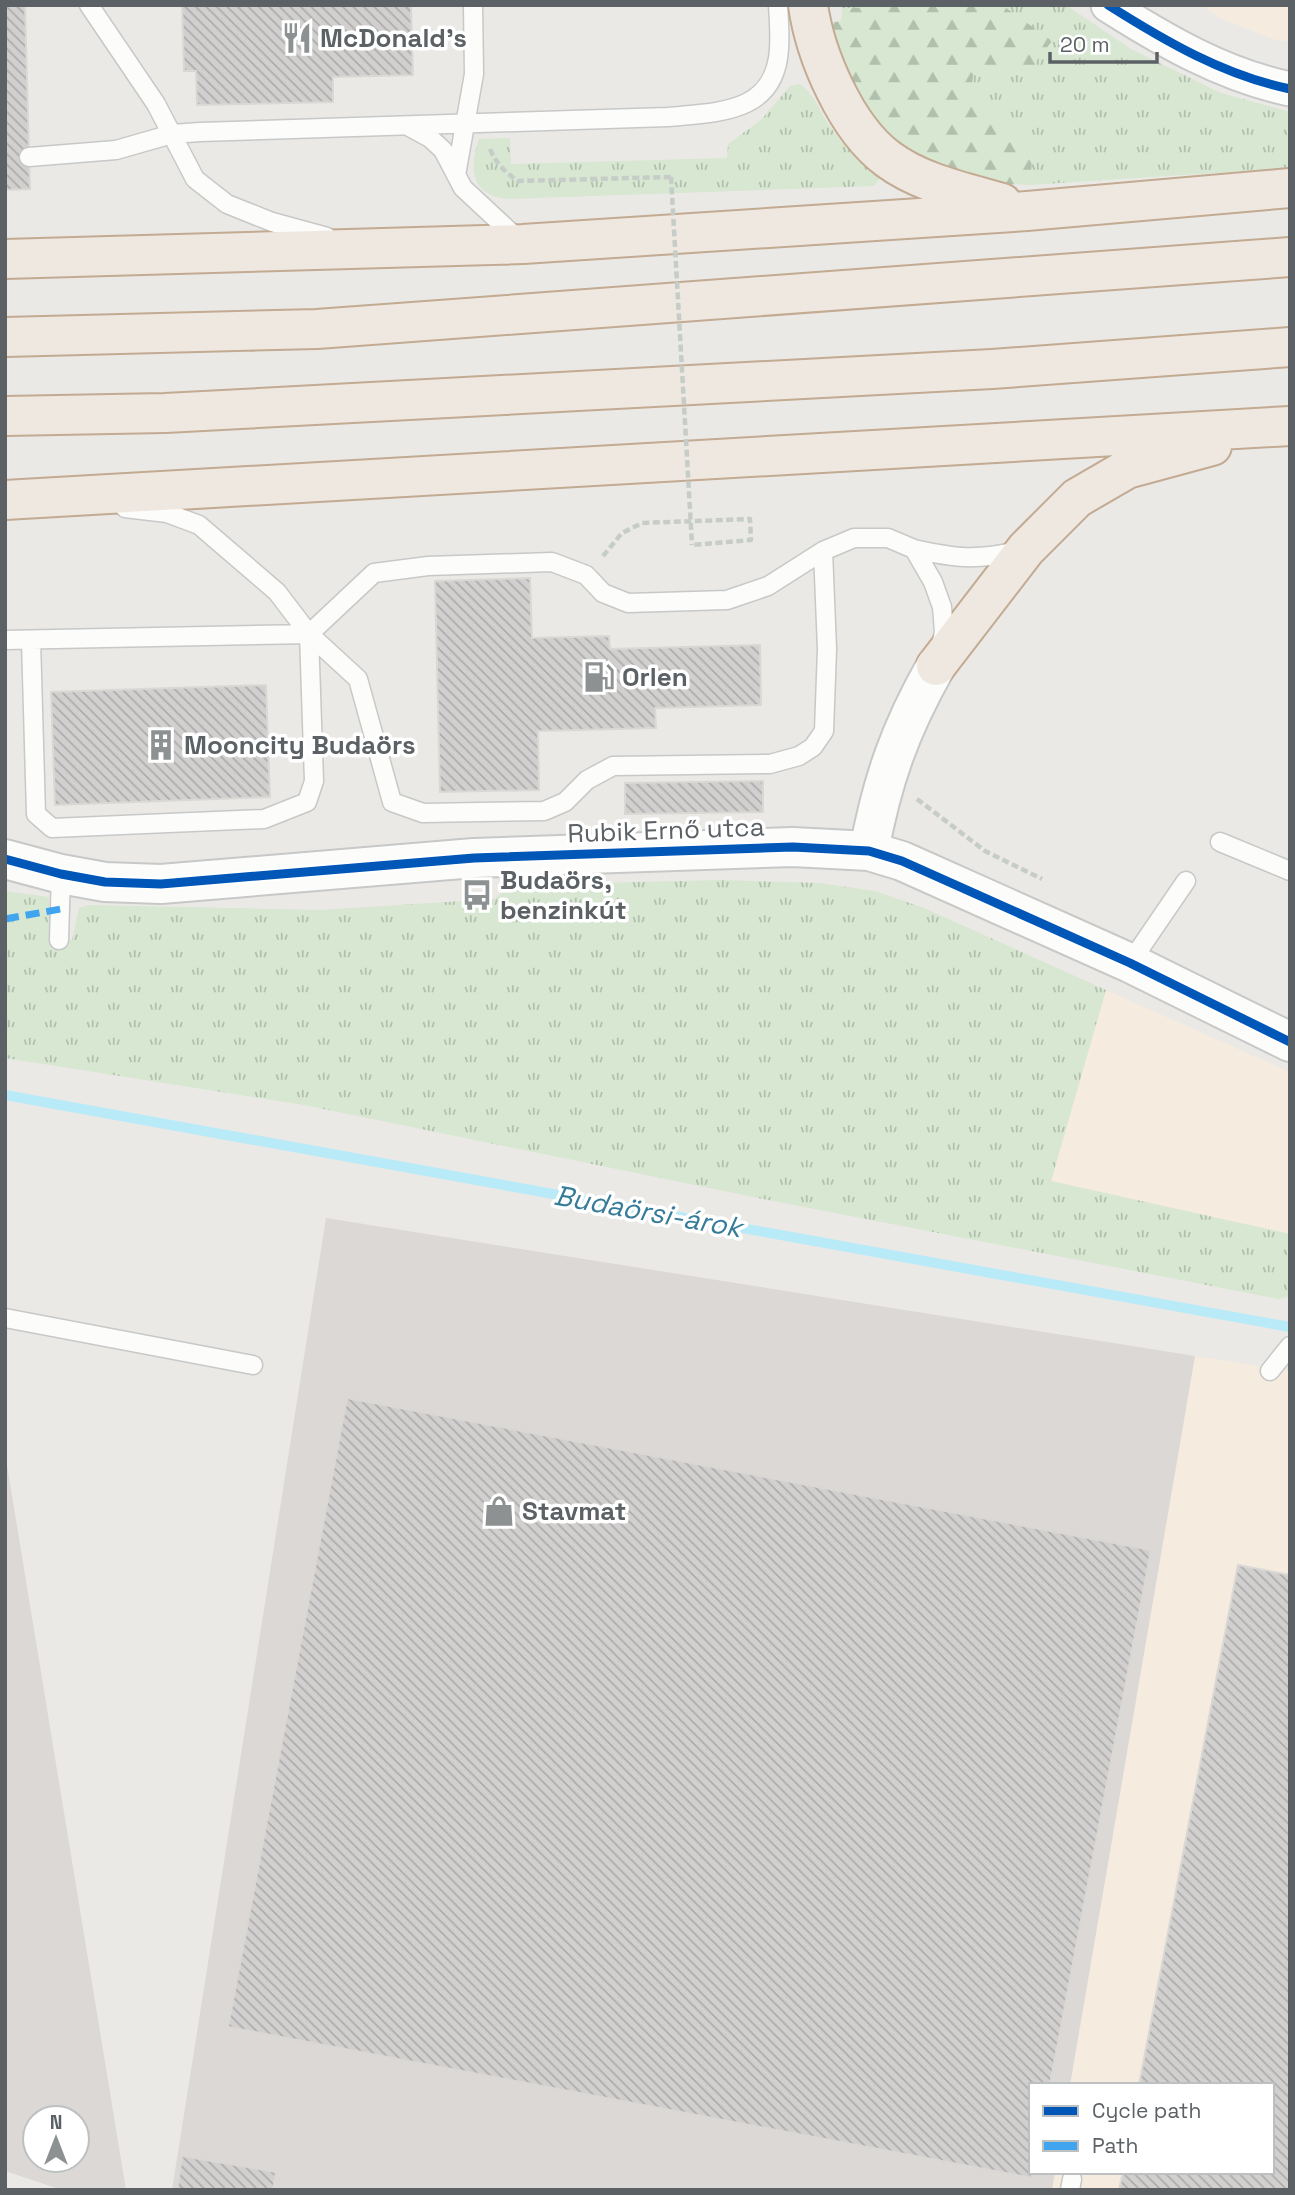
<svg xmlns="http://www.w3.org/2000/svg" width="1295" height="2195" font-family="'Space Grotesk',sans-serif">
<style>
.commercial{fill:#f5ebde}
.industrial{fill:#dbd8d6;fill-rule:evenodd}
.grass{fill:url(#grass-tufts)}
.forest{fill:url(#forest-firs)}
.lines{fill:none;stroke-linecap:round;stroke-linejoin:round}
.stream{stroke:#b8eaf8;stroke-width:10}
.building{fill:url(#building-back-hatch);stroke:#dad8d5;stroke-width:2}
.lane-casing{stroke:#c7c8c8;stroke-width:21}
.street-casing{stroke:#c7c8c8;stroke-width:37}
.secondary-casing{stroke:#c7c8c8;stroke-width:42}
.highway-casing{stroke:#c3aa92;stroke-width:42}
.path{stroke:#c6ccc8;stroke-width:4.5;stroke-dasharray:7 3.5;stroke-linecap:butt}
.lane{stroke:#fcfcfb;stroke-width:18}
.street{stroke:#fcfcfb;stroke-width:33}
.secondary{stroke:#fcfcfb;stroke-width:38}
.highway{stroke:#efe8e0;stroke-width:38}
.path-bridge{stroke:#c6ccc8;stroke-width:4.5;stroke-dasharray:7 3.5;stroke-linecap:butt}
.quiet{stroke:#40a5ee;stroke-width:7;stroke-dasharray:14 7;stroke-linecap:butt}
.cycleway-casing{stroke:#fff;stroke-width:13}
.cycleway{stroke:#0057b8;stroke-width:9}
.labels{text-anchor:middle;dominant-baseline:central;stroke-width:7;stroke-linejoin:round;paint-order:stroke}
.poi-label{font-size:26px;font-weight:bold;fill:#5b6164;stroke:#fff;text-anchor:start}
.street-label{font-size:26px;fill:#5b6164;stroke:#fff}
.water-label{font-size:28px;font-style:italic;fill:#367b98;stroke:#fff}
</style>
<defs>
<pattern id="grass-tufts" width="24" height="20" patternUnits="userSpaceOnUse" patternTransform="scale(1.75)"><rect width="24" height="20" fill="#d7e7d1"/><path d="M3 7l-1-3M5 7V3M7 7l1-3M15 17l-1-3M17 17v-4M19 17l1-3" fill="none" stroke="#b1bfad"/></pattern>
<pattern id="forest-firs" width="22" height="20" patternUnits="userSpaceOnUse" patternTransform="scale(1.75)"><rect width="22" height="20" fill="#d7e7d1"/><path d="M5 1l3.5 6h-7zM16 11l3.5 6h-7z" fill="#b1bfad"/></pattern>
<pattern id="building-back-hatch" width="6" height="6" patternUnits="userSpaceOnUse" patternTransform="scale(1.75)"><rect width="6" height="6" fill="#d2d0cf"/><path d="M-1 5l2 2M0 0l6 6M5-1l2 2" fill="none" stroke="#adacac"/></pattern>
</defs>
<rect width="100%" height="100%" fill="#ebe9e6"/>
<path class="commercial" d="M1201,5H1290V42L1273,39L1220,18Z
M1106,990L1290,1072V1235L1051,1181Z
M1195,1356L1290,1371V2190H1052L1055,2172H1272V2085H1070Z"/>
<path class="industrial" d="M326,1218L1195,1356L1070,2085H1031V2172H1055L1052,2190H172Z
M5,1453L126,2190H62L5,2171ZM35,2118H77V2160H35Z"/>
<path class="grass" d="M842,5H1066L1131,49L1221,93L1290,112V168L1030,185L1032,161L1026,141L971,96L974,65L1026,74L1051,41L842,8Z
M800,84C815,95 819,110 829,125C843,146 861,161 880,178L874,186L508,199C470,195 469,169 479,139L510,138L511,164L727,158L728,144L761,120L790,86Z
M719,880L819,883L875,891L924,908L1106,990L1051,1181L1286,1233L1290,1235V1296L1279,1299L768,1200L304,1105L5,1058V891L49,897V941L72,940L79,908L88,905L320,910L494,899L509,888L555,884Z"/>
<path class="forest" d="M1002,5L1052,41L1026,74L974,65L971,96L1026,141L1032,161L1030,185L986,183L899,150L862,105L827,23L841,21L842,8Z"/>
<g class="lines">
<path class="stream" d="M5,1095L1290,1327"/>
</g>
<path class="building" d="M5,5H25L30,189L5,190Z
M182,5H411L413,75L333,77V102L197,105L196,71H184Z
M530,578L532,638L609,636L610,649L760,645L761,705L655,708L656,728L538,731L539,790L440,792L435,581Z
M266,685L270,797L55,805L51,692Z
M763,781V812L625,814V783Z
M347,1398L1151,1550L1050,2085H1031L1032,2178L228,2027Z
M1238,1565L1290,1575V2190H1119L1123,2172H1272V2085H1139Z
M182,2156L276,2172L273,2190H177Z"/>
<g class="lines">
<defs>
<path id="lane" d="M89,5L156,104L195,179L227,204L272,222L327,237
M408,126L430,138L443,150L463,188L520,241
M29,157L116,150L172,134L200,132L668,117C718,112 775,114 779,49C780,35 779,20 778,5
M456,175L474,74L473,5
M125,508L167,513L199,525L277,592L309,634L358,679L392,802L423,813L544,811L565,802L587,780L613,766L770,764L799,756L813,747L824,731L827,649L823,551
M914,549C954,558 976,561 1017,551
M5,640L309,634L374,573L428,566L552,562L586,575L603,593L628,603L727,600L768,586L823,551L854,538H888L914,549L933,582L942,607L944,632L941,646
M31,640L36,814L52,828L264,819L307,802L314,781L309,634
M1220,842L1290,871
M59,940L61,874
M1130,963L1186,881
M5,1318L253,1365
M1270,1371L1290,1346
M1070,2190L1072,2179"/>
<path id="street" d="M1108,5C1165,41 1223,75 1290,89"/>
<path id="secondary" d="M869,851C882,781 900,729 936,666
M5,859L61,874L105,882L161,884L474,858L793,847L869,851L902,861L1130,963L1290,1042"/>
<path id="highway" d="M808,5C815,55 846,128 888,159C920,183 964,192 1002,203
M5,259L523,244L1027,211L1290,188
M5,337L317,329L1290,257
M5,416L165,413L992,369L1290,347
M5,500L1290,426
M936,666L1026,549L1077,498L1127,469L1212,446"/>
</defs>
<use href="#lane" class="lane-casing"/>
<use href="#street" class="street-casing"/>
<use href="#secondary" class="secondary-casing"/>
<use href="#highway" class="highway-casing"/>
<path class="path" d="M490,149C496,164 505,172 518,181L671,177
M603,556L622,533L642,523L750,519L751,540L692,545
M917,799L985,851L1042,879"/>
<use href="#lane" class="lane"/>
<use href="#street" class="street"/>
<use href="#secondary" class="secondary"/>
<use href="#highway" class="highway"/>
<path class="path-bridge" d="M671,177L692,545"/>
<path class="quiet" d="M5,919L61,909"/>
<defs>
<path id="cycleway" d="M1108,5C1165,41 1223,75 1290,89
M5,859L61,874L105,882L161,884L474,858L793,847L869,851L902,861L1130,963L1290,1042"/>
</defs>
<use href="#cycleway" class="cycleway-casing"/>
<use href="#cycleway" class="cycleway"/>
</g>
<defs>
<symbol id="restaurant-bare" viewBox="-9 -9 18 18"><path d="M-5-6h1v4h1v-4h1v4h1v-4h1v5L-1.5 .5V6h-2V.5L-5-1ZM5-6V6H3V1.5H1.5Q1.5-4 5-6Z" fill="#8d9192" stroke="#fff" stroke-width="2.5" paint-order="stroke"/></symbol>
<symbol id="fuel-bare" viewBox="-9 -9 18 18"><path d="M-5.5-6h7V0h2V4h1.3V-2.5L3-4.5l.8-.8L6-3V5H2.5V1h-1V6h-7ZM-4.2-4.7v3.2H.2V-4.7Z" fill="#8d9192" stroke="#fff" stroke-width="2.5" paint-order="stroke"/></symbol>
<symbol id="building-bare" viewBox="-9 -9 18 18"><path d="M-4-6H4V6H1V3H-1V6H-4ZM-2.5-4.3h1.7v1.8h-1.7ZM.8-4.3h1.7v1.8H.8ZM-2.5-1h1.7V.8h-1.7ZM.8-1h1.7V.8H.8Z" fill="#8d9192" stroke="#fff" stroke-width="2.5" paint-order="stroke"/></symbol>
<symbol id="bus-bare" viewBox="-9 -9 18 18"><path d="M-5-6H5V4H4V6H2V4H-2V6H-4V4H-5ZM-3.5-4V0h7V-4ZM-3.5 1.2v1.5H-2V1.2ZM2 1.2v1.5H3.5V1.2Z" fill="#8d9192" stroke="#fff" stroke-width="2.5" paint-order="stroke"/></symbol>
<symbol id="shop-bare" viewBox="-9 -9 18 18"><path d="M-5-2.5h2.3a2.7 3.5 0 0 1 5.4 0H5L5.5 6h-11ZM-1.5-2.5h3a1.5 2.3 0 0 0-3 0Z" fill="#8d9192" stroke="#fff" stroke-width="2.5" paint-order="stroke"/></symbol>
</defs>
<g fill-rule="evenodd">
<use href="#restaurant-bare" x="275" y="16" width="44" height="44"/>
<use href="#fuel-bare" x="577" y="655" width="44" height="44"/>
<use href="#building-bare" x="139" y="723" width="44" height="44"/>
<use href="#bus-bare" x="455" y="873" width="44" height="44"/>
<use href="#shop-bare" x="477" y="1489" width="44" height="44"/>
</g>
<g class="labels">
<g class="poi-label">
<text x="320" y="38">McDonald's</text>
<text x="622" y="677">Orlen</text>
<text x="184" y="745">Mooncity Budaörs</text>
<text x="500" y="880">Budaörs,<tspan x="500" dy="30">benzinkút</tspan></text>
<text x="522" y="1511">Stavmat</text>
</g>
<g class="street-label">
<text transform="translate(666 830) rotate(-2)">Rubik Ernő utca</text>
</g>
<g class="water-label">
<text transform="translate(648 1211) rotate(10)">Budaörsi-árok</text>
</g>
</g>
<rect width="1295" height="2195" fill="none" stroke="#5b6164" stroke-width="14"/>
<rect x="1029" y="2083" width="245" height="91" fill="#ffffff" stroke="#bdc0c1" stroke-width="2"/>
<rect x="1043" y="2106" width="35" height="10" fill="#0057b8" stroke="#bdc0c1" stroke-width="2"/>
<text x="1092" y="2118" font-size="21" fill="#5b6164">Cycle path</text>
<rect x="1043" y="2141" width="35" height="10" fill="#40a5ee" stroke="#bdc0c1" stroke-width="2"/>
<text x="1092" y="2153" font-size="21" fill="#5b6164">Path</text>
<g transform="translate(56 2139)"><circle r="33" fill="#ffffff" stroke="#bdc0c1" stroke-width="2"/>
<path d="M0-5L12 26L0 18L-12 26Z" fill="#8d9192"/>
<text y="-10" font-size="19" font-weight="bold" text-anchor="middle" fill="#5b6164">N</text>
</g>
<path d="M1050 52v10h107v-10" fill="none" stroke="#5b6164" stroke-width="3.5"/>
<text x="1060" y="52" font-size="21" fill="#5b6164" stroke="#ffffff" stroke-width="5" paint-order="stroke">20 m</text>
</svg>
